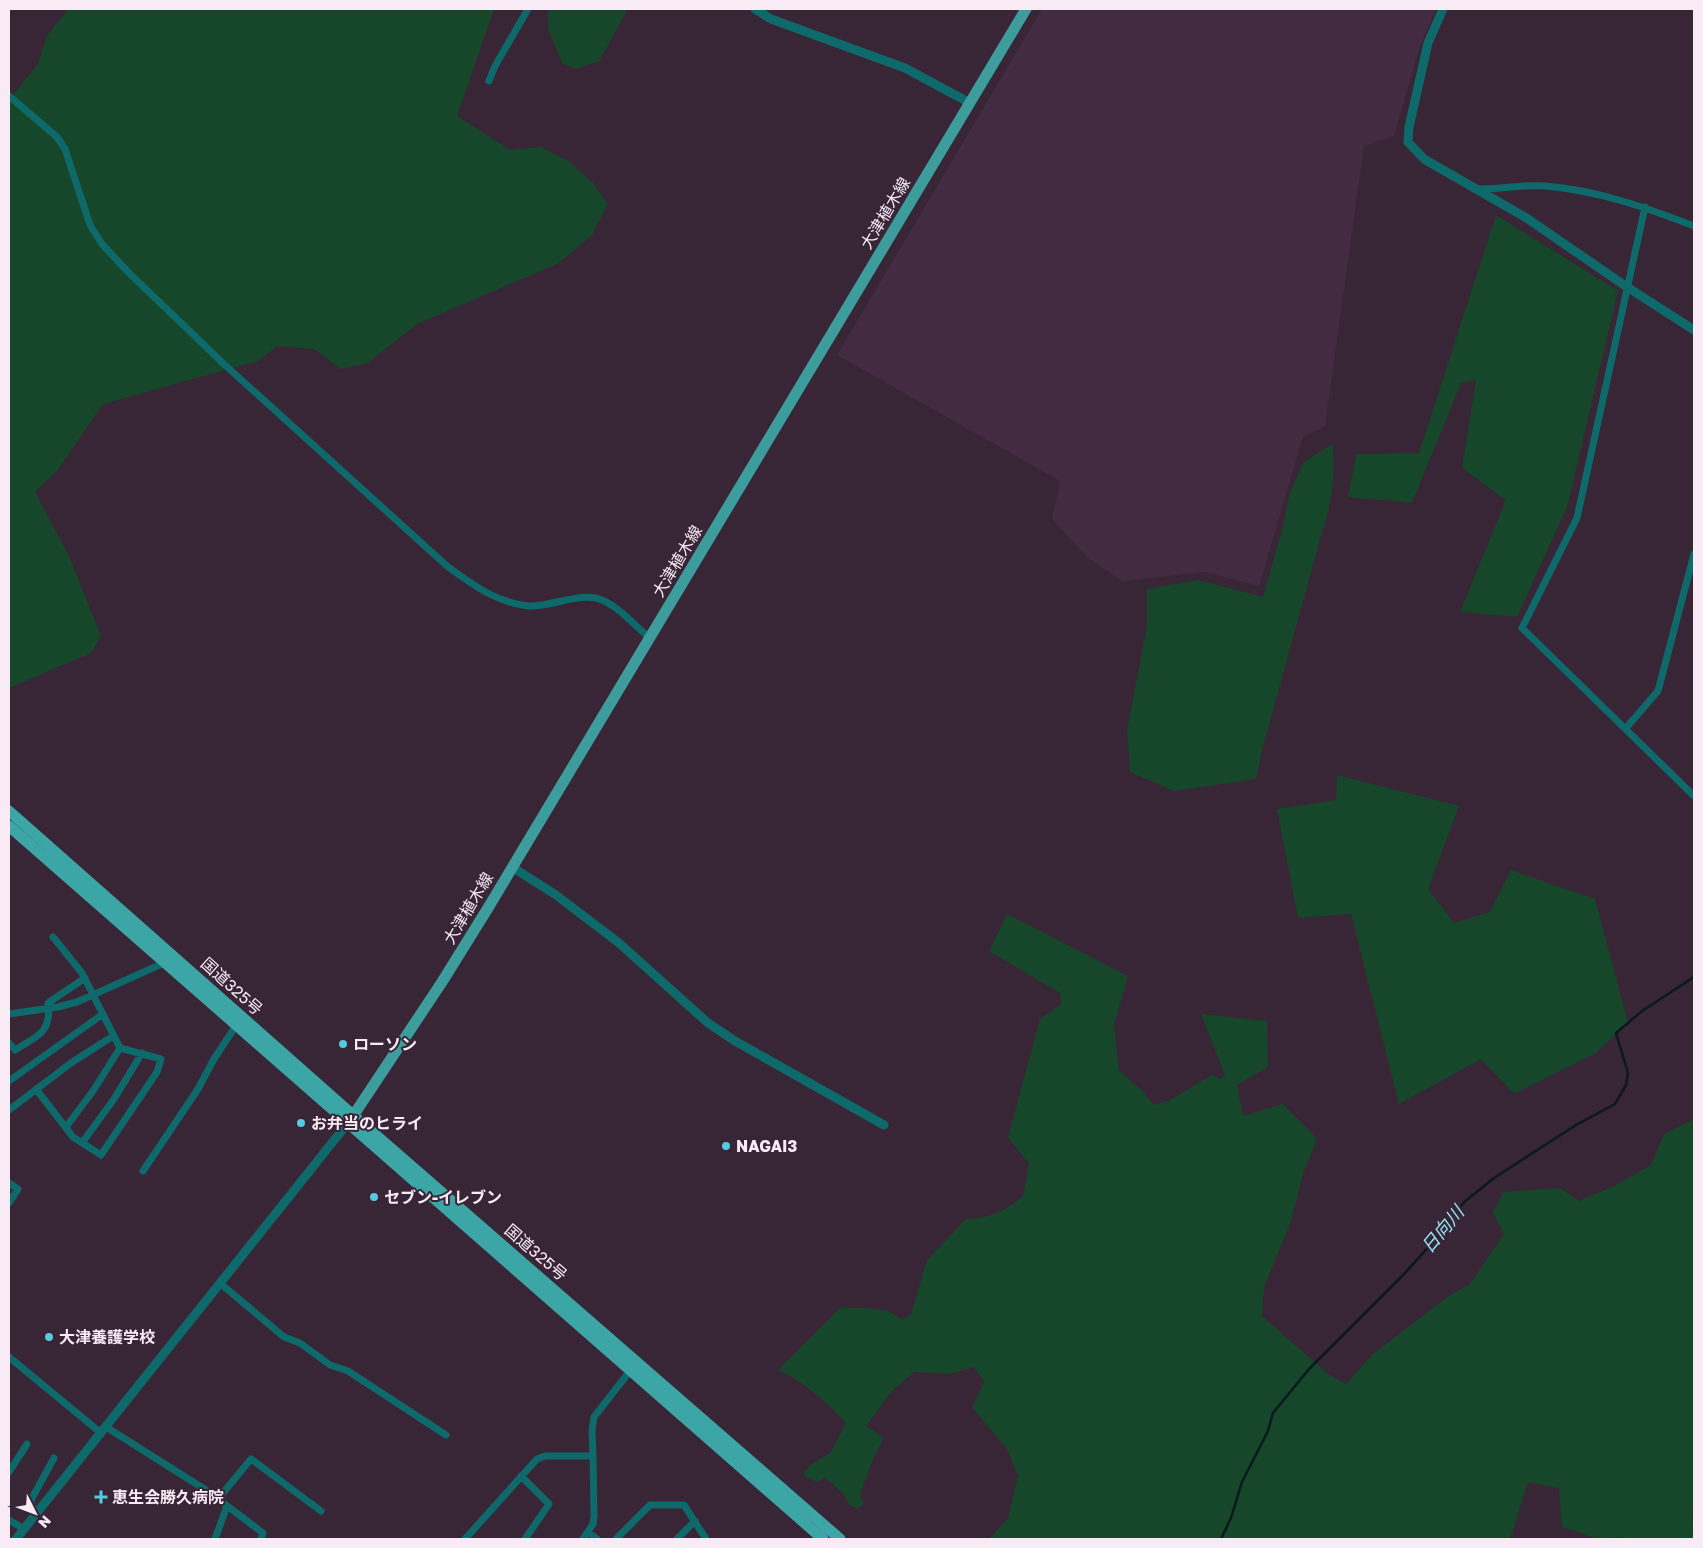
<svg xmlns="http://www.w3.org/2000/svg" width="1703" height="1548" font-family="'Golos Text','Noto Sans JP',sans-serif">
<style>
.built{fill:#432b41}
.green{fill:#16472a}
.lines{fill:none;stroke-linecap:round;stroke-linejoin:round}
.stream{stroke:#0a191d;stroke-width:2.5}
.minor{stroke:#0e6a6a;stroke-width:7}
.tertiary{stroke:#0e6a6a;stroke-width:9}
.primary{stroke:#3d9c9c;stroke-width:11}
.trunk{stroke:#3ca6a7;stroke-width:11}
.poi-dot{fill:#54cade;stroke:#382536;stroke-width:2}
.labels{text-anchor:middle;dominant-baseline:central;stroke-width:4;stroke-linejoin:round;paint-order:stroke}
.street-label{font-size:16px;fill:#f8ebf6;stroke:#382536}
.poi-label{font-size:16px;font-weight:bold;fill:#f8ebf6;stroke:#382536;text-anchor:start}
.water-label{font-size:18px;font-style:italic;fill:#93e7f9;stroke:#382536}
</style>
<rect width="100%" height="100%" fill="#382536"/>
<path class="built" d="M1042,9H1436L1420,46L1394,136L1364,146L1325,426L1303,437L1259,586L1205,572L1122,581L1088,558L1052,519L1060,481L837,355Z"/>
<path class="green" d="M68,9H494L457,116L510,150L541,147L569,161L593,183L608,204L592,235L559,263L417,324L368,363L341,369L314,349L277,346L258,361L103,404L57,471L35,492L69,556L101,636L91,653L9,688V100L38,64L47,36Z
M548,9H628L599,61L575,69L562,63L548,29Z
M1496,215L1618,291L1567,507L1517,617L1460,612L1506,500L1462,468L1476,380L1461,383L1412,503L1348,497L1356,454L1419,453Z
M1332,444C1336,473 1332,504 1322,532L1263,747L1256,779L1174,791L1130,772L1127,729L1147,626V589L1198,580L1263,597L1284,523L1289,495L1304,462Z
M1337,775L1459,806L1428,889L1454,923L1490,912L1511,870L1595,899L1628,1023L1596,1053L1514,1094L1481,1059L1399,1104L1351,914L1298,918L1277,809L1336,800Z
M1007,914L1128,976L1114,1025L1119,1070L1141,1090L1154,1105L1170,1100L1212,1075L1220,1079L1225,1075L1201,1014L1267,1021L1268,1067L1237,1085L1243,1116L1283,1104L1317,1139L1303,1174L1290,1224L1264,1287L1262,1316L1328,1374L1346,1384L1373,1354L1450,1295L1470,1284L1504,1234L1493,1213L1503,1192L1560,1188L1579,1201L1614,1186L1651,1165L1664,1134L1694,1119V1510L1692,1512L1694,1539H1625L1617,1537L1614,1539H1599L1562,1527L1559,1488L1528,1482L1510,1539H989L1008,1518L1018,1476L1007,1449L972,1407L984,1382L974,1367L950,1374L914,1372L892,1391L866,1426L884,1438L873,1459L860,1495L864,1503L858,1509L848,1504L844,1494L825,1478L817,1482L803,1475L809,1466L831,1452L846,1423C826,1402 805,1382 778,1370L841,1307C860,1309 888,1305 902,1320L911,1314L927,1260L966,1219C992,1218 1004,1212 1023,1196L1029,1164L1008,1137L1040,1019L1061,1004L1060,993L989,951Z"/>
<g class="lines">
<path class="stream" d="M1221,1539L1231,1518L1242,1482L1268,1431L1273,1413L1309,1369L1404,1274L1443,1231L1464,1202L1494,1178L1576,1125L1615,1104L1626,1085L1628,1073L1616,1033L1642,1011L1694,977"/>
<path class="minor" d="M489,81L495,66L528,9
M9,96L57,137L65,149L90,225L102,244L128,272L226,366L447,566C473,585 497,603 529,606C551,607 582,591 602,600C619,607 635,626 650,638
M1476,189C1499,190 1522,184 1545,186C1597,190 1647,208 1694,226
M1645,207L1577,518L1522,628L1694,796
M1626,728L1658,691L1694,554
M9,1014L58,1007L77,1002L166,962
M9,1043L15,1050C37,1036 52,1033 48,1003L85,978
M9,1081L103,1014
M36,1089L73,1137L101,1155L157,1072L161,1059L120,1048L82,973L53,937
M9,1110L71,1063L113,1036
M66,1127L93,1091L120,1048
M82,1143L114,1099L142,1053
M143,1171L198,1089L214,1059L237,1024
M9,1183L18,1189L9,1203
M221,1284L284,1337L300,1343L330,1365L348,1371L446,1435
M9,1357L101,1433
M106,1427L206,1490L263,1533L261,1539
M593,1456L592,1431L594,1417L633,1367
M9,1472L27,1444
M521,1476L549,1504L525,1539
M218,1499L251,1459L321,1511
M38,1512L31,1506V1500L54,1458
M9,1520L24,1529
M588,1532L597,1539
M215,1539L227,1506
M465,1539L537,1459L545,1456H593L594,1516L593,1524L583,1539
M616,1539L650,1505H684L706,1539
M677,1539L695,1521"/>
<path class="tertiary" d="M755,9L771,19L905,68L970,103
M1443,9L1428,43L1409,127L1408,142L1424,159L1525,217L1627,287L1694,330
M512,867L556,895L619,943L708,1023L735,1041L884,1125
M16,1539L347,1124"/>
<path class="primary" d="M349,1122L442,982L488,908L1026,9"/>
<path class="trunk" d="M9,811L354,1116L840,1539
M9,826L823,1539"/>
</g>
<g class="poi-dot">
<circle cx="343" cy="1044" r="5"/>
<circle cx="301" cy="1123" r="5"/>
<circle cx="726" cy="1146" r="5"/>
<circle cx="374" cy="1197" r="5"/>
<circle cx="49" cy="1337" r="5"/>
<path d="M98.5 1489.5h5v5h5v5h-5v5h-5v-5h-5v-5h5z"/>
</g>
<g class="labels">
<g class="street-label">
<text transform="translate(885 213) rotate(-59)">大津植木線</text>
<text transform="translate(677 561) rotate(-59)">大津植木線</text>
<text transform="translate(468 908) rotate(-59)">大津植木線</text>
<text transform="translate(232 986) rotate(42)">国道325号</text>
<text transform="translate(536 1252) rotate(41)">国道325号</text>
</g>
<g class="poi-label">
<text x="353" y="1044">ローソン</text>
<text x="311" y="1123">お弁当のヒライ</text>
<text x="736" y="1146">NAGAI3</text>
<text x="384" y="1197">セブン-イレブン</text>
<text x="59" y="1337">大津養護学校</text>
<text x="112" y="1497">恵生会勝久病院</text>
</g>
<g class="water-label">
<text transform="translate(1442 1229) rotate(-50)">日向川</text>
</g>
</g>
<rect width="1703" height="1548" fill="none" stroke="#f8ebf6" stroke-width="20"/>
<g transform="translate(35 1513) rotate(132)" stroke="#382536" stroke-width="4" paint-order="stroke">
<path d="M0-4L9 19L0 12L-9 19Z" fill="#f8ebf6"/>
<text y="-8" font-size="14" font-weight="bold" text-anchor="middle" fill="#f8ebf6">N</text>
</g>
</svg>
